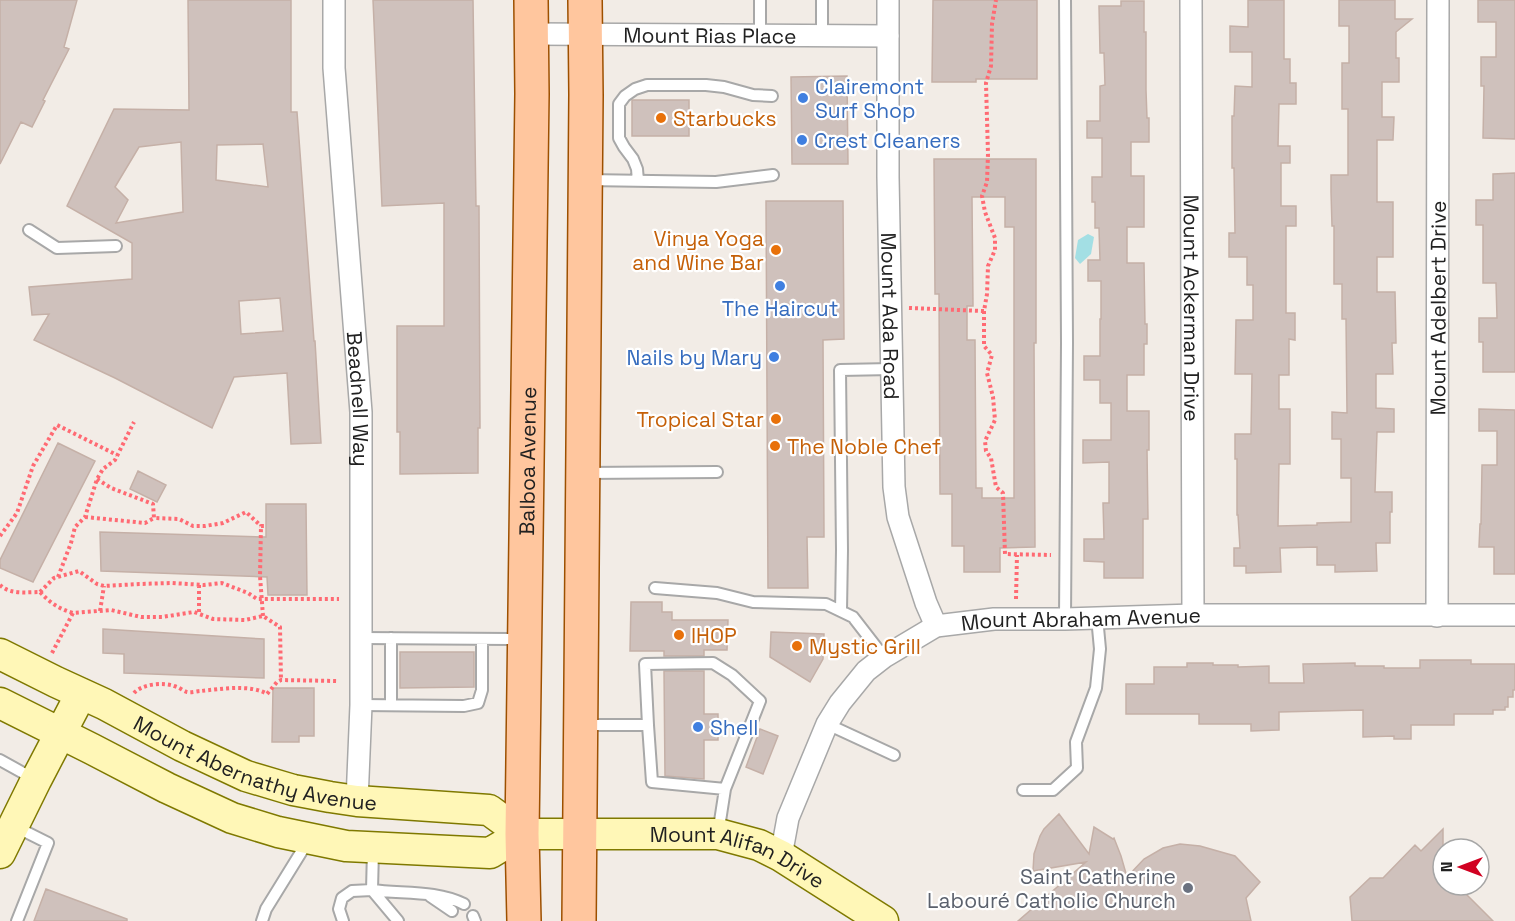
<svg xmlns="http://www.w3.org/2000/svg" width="1515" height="921" font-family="'Space Grotesk',sans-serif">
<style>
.water{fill:#a3dfe4}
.building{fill:#cfc1bc;stroke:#c5b0a7;stroke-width:1.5;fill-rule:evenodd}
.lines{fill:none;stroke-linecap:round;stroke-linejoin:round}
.lane-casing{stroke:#a8a8a8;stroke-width:14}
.street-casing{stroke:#a8a8a8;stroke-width:24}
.secondary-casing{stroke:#7f7900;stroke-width:33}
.primary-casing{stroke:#9d5000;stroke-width:36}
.path{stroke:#ff6a73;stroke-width:4;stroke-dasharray:3 3;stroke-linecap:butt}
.lane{stroke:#fff;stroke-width:10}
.street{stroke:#fff;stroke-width:21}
.secondary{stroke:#fff7b7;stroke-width:30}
.primary{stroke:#ffc69e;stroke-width:33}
.shop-dot{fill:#3f7fe0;stroke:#fff;stroke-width:2}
.food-dot{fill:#e8710a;stroke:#fff;stroke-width:2}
.worship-dot{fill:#6b7280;stroke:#fff;stroke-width:2}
.labels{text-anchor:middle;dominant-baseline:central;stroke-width:4.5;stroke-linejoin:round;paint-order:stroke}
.street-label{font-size:21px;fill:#212121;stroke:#fff}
.shop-label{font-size:21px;fill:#366cbe;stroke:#fff;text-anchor:start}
.food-label{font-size:21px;fill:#c56008;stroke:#fff;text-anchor:start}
.worship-label{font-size:21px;fill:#5b616d;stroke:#fff;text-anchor:end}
</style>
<rect width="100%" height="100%" fill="#f2ece6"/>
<path class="water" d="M1088,234L1094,237L1091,254L1080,264L1075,258L1078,240Z"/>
<path class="building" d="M0,0H77L64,47L69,49L43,100L45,101L32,127L21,122L0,164Z
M188,0H291V112H297L314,341H315L321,443L291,444L287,373L234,377L212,428L115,378L34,340L49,314L32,315L29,287L132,279V243L67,206L114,109L189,110ZM181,142L183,212L116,223L128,200L115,187L139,147ZM263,144L268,187L216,180L217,145ZM280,298L283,331L241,334L239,301Z
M373,0H473L476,206H479L480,428H478V473L400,474V432H397V326H444V203L382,206Z
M933,0H1037V79H976V82H932Z
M1248,0H1284V59H1290V83H1296V104H1279L1278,146H1290V163H1281V206H1296V226H1286V313H1295V340L1289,339V375H1279V409H1290V464H1279L1278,526L1317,525V523L1351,522V478H1341V439H1332V412L1347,413L1346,319H1342V284H1334V226H1332L1331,192V175H1348V109H1342V63H1349V26H1339V0H1395V19H1412L1396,32V58H1399V82H1382V117H1394L1393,140H1377V202H1393V257H1377V292H1395L1396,343H1392L1393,374H1376V408L1394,409V432H1377L1375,492H1392V512H1390V543H1376L1377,571L1335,572V565H1317V547L1280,548L1281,572L1246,573V566H1234V548H1240L1238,515H1237V459H1235V434H1251L1252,374H1235L1236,320H1253V285H1247V257H1229V233H1235L1234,168H1232V116H1234L1235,86L1252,87V52H1230V26L1248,27Z
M1478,0H1515V139L1483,138L1484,86H1481V57H1496V22H1478Z
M1121,1H1144V32H1146V90L1147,118H1149V142H1131V176H1144V227H1127V263H1144L1145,324H1147V344H1144V375H1127V411H1149V450H1147L1148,519H1143V578H1104V562L1084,561V539H1104L1103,503H1109V462L1083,463V440H1111V403H1100V380H1084V356H1100V319H1101V281H1088V260H1100L1099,228H1095V202H1092V177H1102V138H1087V121H1100V86L1105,85L1104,53H1100L1099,6H1121Z
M847,76L848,164H792L791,77Z
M632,100H689V136H632Z
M934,159H1036V343H1034L1035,547L1000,548V572H964V546H952V494H940L939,294H935ZM972,197H1005V227H1014V498H982V488H976L975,340H967V306H973Z
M1515,173V372H1483V342H1479V318H1497L1496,283H1483V225H1476V200H1493V174Z
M766,201H843L844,339L823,340L824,537H807L808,588H768Z
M1479,409L1515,410V574H1494V547H1479L1480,524H1481L1482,465H1497V431H1479Z
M58,443L95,461L33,582L0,568V560Z
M138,471L166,485L157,502L130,489Z
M266,504H306L307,595H268L267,577L101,571L100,532L266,537Z
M631,602H662V612H672V620H728L727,650H704V656H664V651H630Z
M103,629L264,639V678L124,673V654L103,653Z
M771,632L824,634L823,659L810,682L770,657Z
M400,652H474V687L400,688Z
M1420,660H1471V664H1515V690H1513V697H1508V707H1505V710H1493V714H1454V725H1411V739H1394V736L1363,737V710L1279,712V730L1251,731V724H1199V714H1126V684H1154V667H1187V663H1213V665H1238V667L1269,666V683H1304L1303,664L1355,663V666H1384V668H1420Z
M664,671H704V714H718V740H704V779L665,776Z
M273,688H314V736H299V742H272Z
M760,729L778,736L763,774L746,767Z
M1059,814L1089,854L1094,827L1113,839L1114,838L1121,856L1127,877L1144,859L1163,848L1180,844L1200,846L1235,856L1260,882L1246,898L1251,921H1018L1086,862L1033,871L1034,854L1040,836L1044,829Z
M1443,829V885H1474L1466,894L1493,921H1352L1350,897L1370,878H1383L1415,845L1421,851Z
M46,889L127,919V921H34Z"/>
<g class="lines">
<defs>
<path id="lane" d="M822,0V35
M760,35V0
M587,180L716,182L773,175
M638,181L637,169L633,159L624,147L619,138V104L625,96L635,89L647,85H706L724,87L753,95L772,96
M29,230L57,248L116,246
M585,473L717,472
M655,588L717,593L753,602L826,604L853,617L884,657
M841,611L842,550L840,370L892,369
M1065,619L1067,343L1065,0
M361,638L521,639
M391,638V705
M361,705L464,706L478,703L482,690V639
M827,724L894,755
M583,725H648L652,782L725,789L760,701L732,675L713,663L645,664L648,725
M0,760L34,779
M1023,790H1053L1077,768L1076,742L1096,688L1100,649L1097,617
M14,826L48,843L17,921
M718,834L725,789
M373,850L372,890C403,894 436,890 464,904
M430,896L452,911
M473,916L475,921
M262,921L266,909L308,841
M343,921L339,909L342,898L352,891L372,890L398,921"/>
<g id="street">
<path id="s1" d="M334,0V68L361,412V705L357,801"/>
<path id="s2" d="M888,0V177L894,487L898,517L926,603L936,626"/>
<path id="s3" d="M1191,0L1193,615"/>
<path id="s4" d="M532,34L888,36"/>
<path id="s5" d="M1437,616L1438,0"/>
<path id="s6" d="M781,856L788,818L827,724L840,703L866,671L884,657L936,626L994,619H1065L1193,615H1515"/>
</g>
<g id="secondary">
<path id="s7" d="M0,654L56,682L104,704L182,746L246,776L293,790L330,797L357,801L489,810L522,834"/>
<path id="s8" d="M0,703L92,749L167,788L232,818L278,832L346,846L490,853L522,834H718L759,845L781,856L883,921"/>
<path d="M0,853L36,780L81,694"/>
</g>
<g id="primary">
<path id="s9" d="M524,921L522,834L532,94L531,0"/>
<path d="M579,921L586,95L585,0"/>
</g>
</defs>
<use href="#lane" class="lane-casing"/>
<use href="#street" class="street-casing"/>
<use href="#secondary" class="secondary-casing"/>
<use href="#primary" class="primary-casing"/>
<path class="path" d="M909,308L984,311L987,294L988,266L995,250V238L985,212L982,196L987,182L988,154L986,83L991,66L992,24L996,0
M984,311V346L992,355L987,373L993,397L995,420L985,441L986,451L991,458L996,487L1003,493L1005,554L1051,555
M97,479L111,488L153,504L154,518L179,519L193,526H205L223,523L246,512L261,526
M85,517L145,523L154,518
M0,536L17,513L33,466L57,425L117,455
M58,577L71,543L75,527L85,517L97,479L103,469L115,460L134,422
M0,585C10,595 28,592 40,592C49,602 59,609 73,613
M199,585V614
M40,592L54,578L79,571L97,584L104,586L139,584L172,583L204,585L222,583L248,593L257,599H339
M1016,599L1017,555
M100,611L104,586
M263,616L260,576L261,526H266
M52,653L73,613L111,610L141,617H162L194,612L213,619L245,620L263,616L280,627L281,680
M134,693C142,684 163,682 174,686C179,687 183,691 187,692C191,693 197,691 201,691C220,689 251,684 267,694L277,682L281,680L337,681"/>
<use href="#lane" class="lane"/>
<use href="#street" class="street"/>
<use href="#secondary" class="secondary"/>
<use href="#primary" class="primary"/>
</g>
<g class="shop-dot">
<circle cx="803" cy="98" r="6"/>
<circle cx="802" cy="140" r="6"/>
<circle cx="780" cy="286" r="6"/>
<circle cx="774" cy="357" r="6"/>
<circle cx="698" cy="727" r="6"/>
</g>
<g class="food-dot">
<circle cx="661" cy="118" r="6"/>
<circle cx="776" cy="250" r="6"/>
<circle cx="776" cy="419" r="6"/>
<circle cx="775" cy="446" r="6"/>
<circle cx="679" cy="635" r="6"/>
<circle cx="797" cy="646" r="6"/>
</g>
<circle class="worship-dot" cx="1188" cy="888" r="6"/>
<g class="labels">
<g class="street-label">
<text stroke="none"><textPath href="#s4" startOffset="178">Mount Rias Place</textPath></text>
<text stroke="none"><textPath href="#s3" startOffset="308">Mount Ackerman Drive</textPath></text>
<text stroke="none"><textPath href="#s5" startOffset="308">Mount Adelbert Drive</textPath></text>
<text stroke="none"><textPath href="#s2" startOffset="316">Mount Ada Road</textPath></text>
<text stroke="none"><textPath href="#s1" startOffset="400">Beadnell Way</textPath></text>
<text stroke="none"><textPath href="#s9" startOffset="460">Balboa Avenue</textPath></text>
<text stroke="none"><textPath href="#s6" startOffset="435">Mount Abraham Avenue</textPath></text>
<text stroke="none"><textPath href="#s7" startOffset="280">Mount Abernathy Avenue</textPath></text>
<text stroke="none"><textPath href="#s8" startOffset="778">Mount Alifan Drive</textPath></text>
</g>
<g class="shop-label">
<text x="815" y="86">Clairemont<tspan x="815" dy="24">Surf Shop</tspan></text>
<text x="814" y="140">Crest Cleaners</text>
<text x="780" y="308" text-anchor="middle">The Haircut</text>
<text x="762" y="357" text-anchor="end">Nails by Mary</text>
<text x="710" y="727">Shell</text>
</g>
<g class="food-label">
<text x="673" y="118">Starbucks</text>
<text x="764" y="238" text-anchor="end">Vinya Yoga<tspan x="764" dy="24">and Wine Bar</tspan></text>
<text x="764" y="419" text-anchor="end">Tropical Star</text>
<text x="787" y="446">The Noble Chef</text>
<text x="691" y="635">IHOP</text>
<text x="809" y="646">Mystic Grill</text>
</g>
<g class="worship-label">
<text x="1176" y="876">Saint Catherine<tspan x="1176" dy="24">Labouré Catholic Church</tspan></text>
</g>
</g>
<g transform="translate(1461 867) rotate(270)"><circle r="28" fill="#ffffff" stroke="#a6a6a6" stroke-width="1.5"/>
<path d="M0-4.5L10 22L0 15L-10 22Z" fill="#d10021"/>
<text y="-9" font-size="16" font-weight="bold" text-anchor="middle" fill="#212121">N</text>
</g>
</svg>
